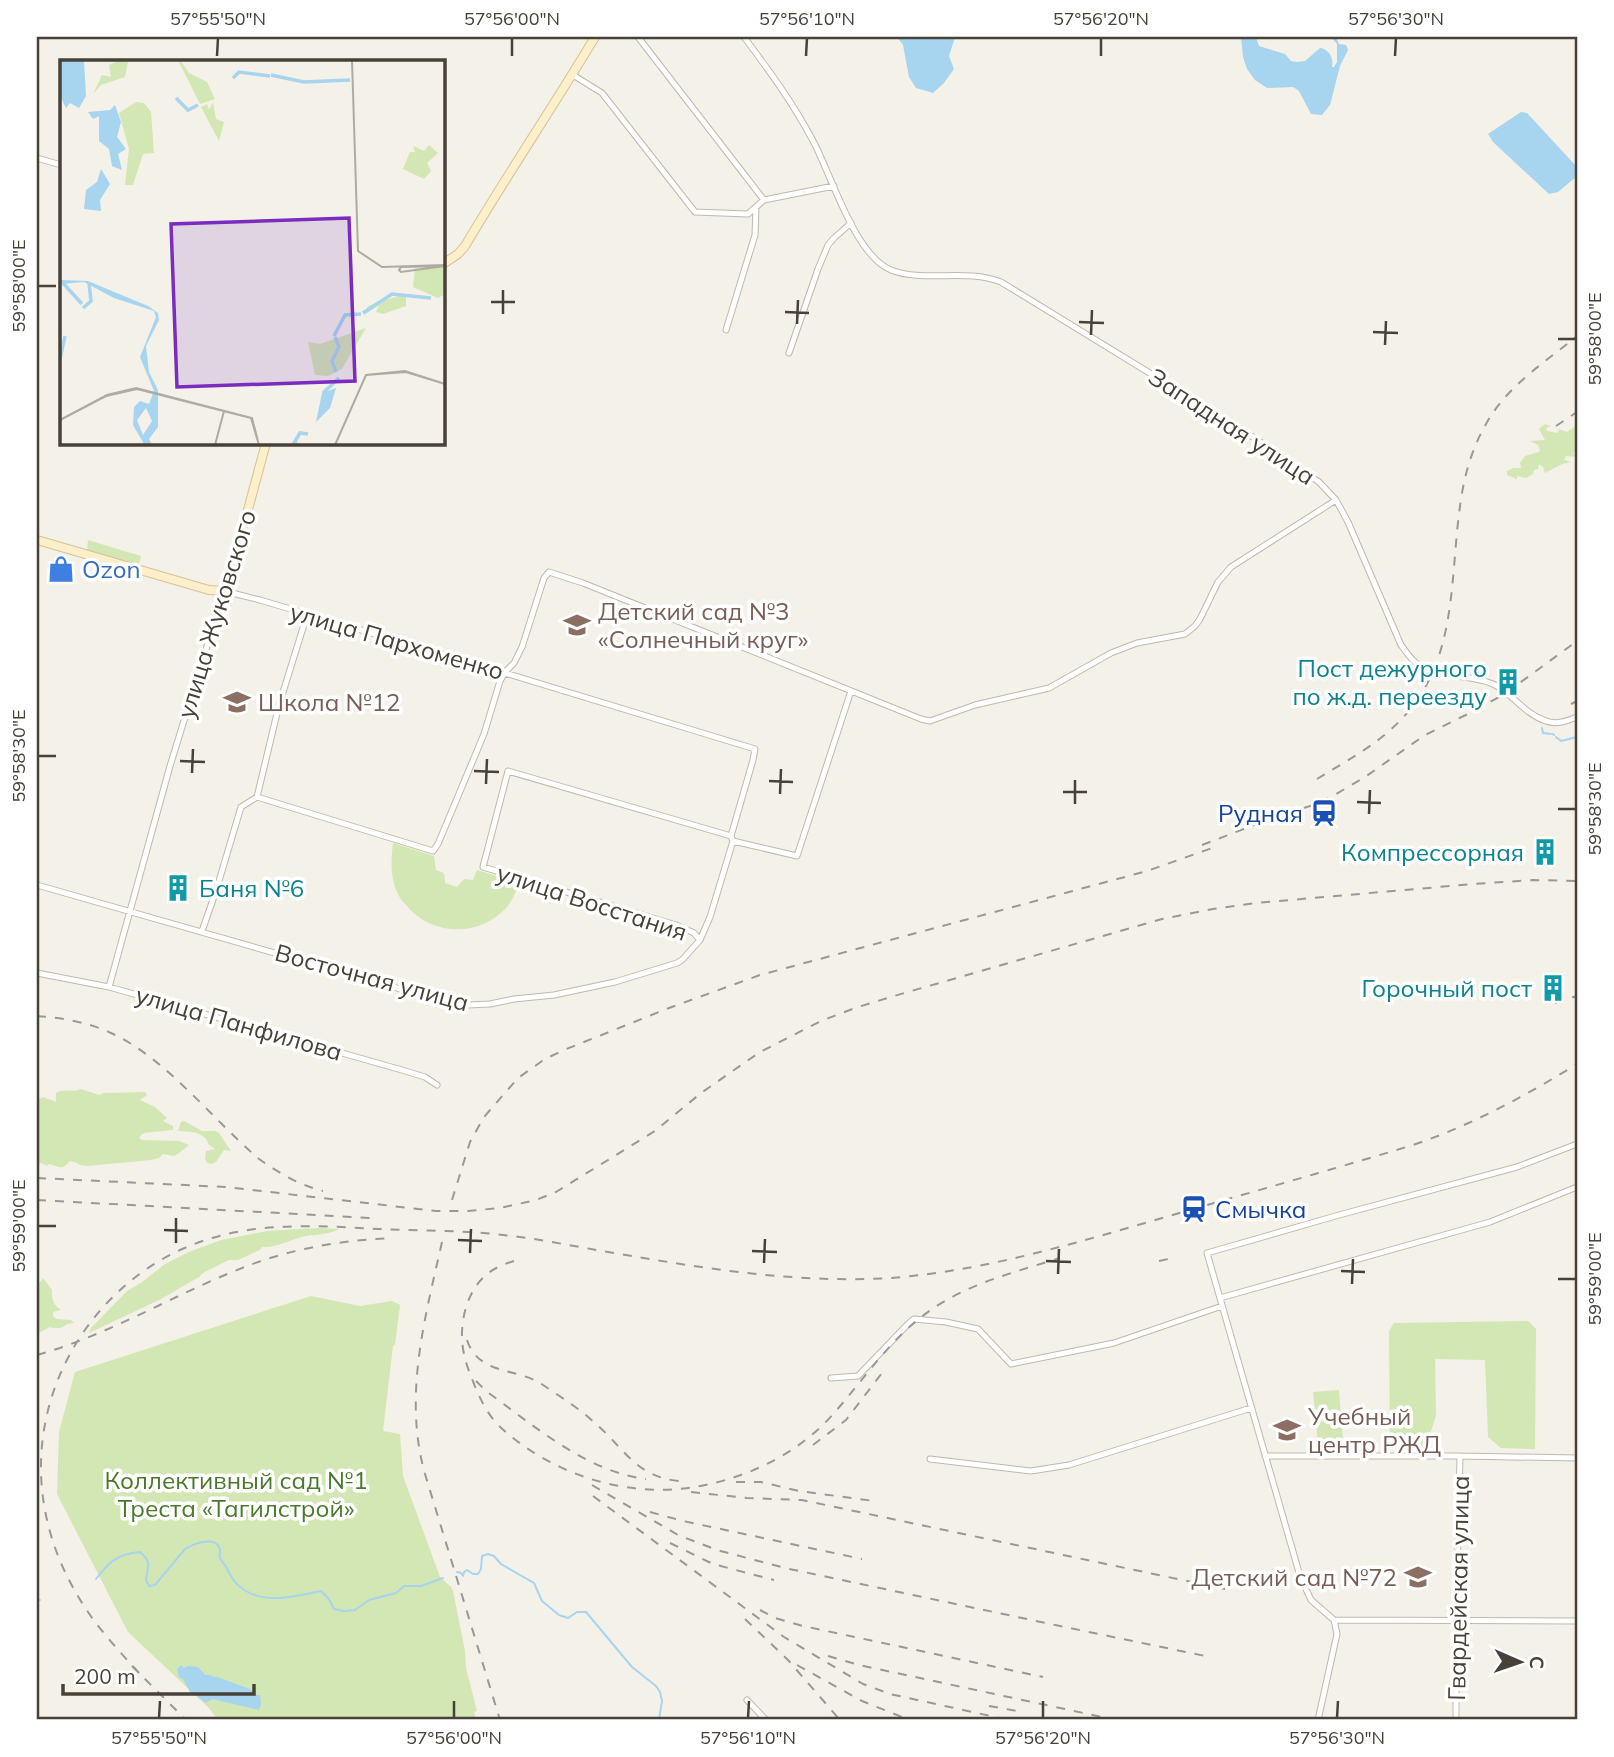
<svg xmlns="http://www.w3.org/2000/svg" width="1614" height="1757" font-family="Mulish,sans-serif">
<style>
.green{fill:#d2e7b3}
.water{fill:#a7d4ef}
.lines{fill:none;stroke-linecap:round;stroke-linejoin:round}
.stream{stroke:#a7d4ef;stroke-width:2}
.street-casing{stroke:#c0b8ac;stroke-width:7}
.secondary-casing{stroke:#d3c29a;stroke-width:10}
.street{stroke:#fff;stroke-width:5}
.secondary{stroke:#fdefca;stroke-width:8}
.rail{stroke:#989898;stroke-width:2;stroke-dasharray:9 9;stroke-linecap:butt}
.ticks{fill:none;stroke:#484138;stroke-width:2.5}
.labels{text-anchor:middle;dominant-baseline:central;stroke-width:7;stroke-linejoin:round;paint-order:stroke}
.street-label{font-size:24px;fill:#484138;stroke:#fff}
.shop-label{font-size:24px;fill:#366cbe;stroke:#fff;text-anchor:start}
.education-label{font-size:24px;fill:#785e54;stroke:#fff;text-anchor:start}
.culture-label{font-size:24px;fill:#0d838f;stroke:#fff;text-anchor:end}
.transit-label{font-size:24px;fill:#164399;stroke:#fff;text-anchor:end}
.park-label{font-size:24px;fill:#4b792b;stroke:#fff}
.inset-river{fill:none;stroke:#a7d4ef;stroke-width:3.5}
.inset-road{fill:none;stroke:#afaba2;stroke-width:2}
.view{fill:#7b2cbf;fill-opacity:0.15;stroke:#7b2cbf;stroke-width:3.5}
.inset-edge{fill:none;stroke:#484138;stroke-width:3.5}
.neatline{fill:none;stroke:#484138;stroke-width:2.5}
.ticks-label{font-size:18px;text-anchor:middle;fill:#484138}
</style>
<rect width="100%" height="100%" fill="#f4f1e9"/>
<path class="green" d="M1545,424L1551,426L1546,428L1547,431L1558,433L1559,429L1567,432L1577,425V452L1573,453L1577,457L1566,456L1564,460L1571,462L1562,464L1545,473L1543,467L1539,464L1538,469L1534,470L1533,474L1526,478L1517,476V479L1507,475V471L1513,468H1521L1520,463L1525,456L1539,452L1540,450L1538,445L1530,441L1545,440L1539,429Z
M88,540L141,556L139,564L135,566L87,550Z
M393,843L434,856L436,870L444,873L445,883L457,887L464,879L473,880L477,870L520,883C516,891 512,901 507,907C479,938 431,936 406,905C402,901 399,897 397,892C390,875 391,861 393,843Z
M81,1089L99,1095L104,1093L145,1092L147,1095L140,1100L155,1107L167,1118L163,1121L173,1126V1130L144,1133L141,1135L139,1138L142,1140L179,1141L189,1145L178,1154L174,1156L163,1154L159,1158L151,1160L88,1166L80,1165L77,1163L70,1161C61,1171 61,1167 49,1164L47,1166L41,1163L37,1164V1100L43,1097L56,1102V1093C64,1088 73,1093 81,1089Z
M184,1121L202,1131H215L219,1133L231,1151L224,1150L216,1162L212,1164L207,1163L205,1158L206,1151L215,1149L209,1145C205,1131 190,1132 178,1131L181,1122Z
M318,1228L339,1229C329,1235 317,1234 306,1236C291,1239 277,1248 262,1247L260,1250L238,1260H229L203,1273L199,1277L161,1299L89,1333L91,1328L127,1291L141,1283L165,1264L189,1252L221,1240L267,1231Z
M43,1278L52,1290C51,1298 54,1306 61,1310L53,1312V1316L56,1319L71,1320L74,1323L67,1324C62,1329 56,1329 50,1327L37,1334V1286Z
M311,1296L360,1306L392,1301L400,1305L395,1345L393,1346L383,1431L400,1434L403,1476L440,1577L451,1587L453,1591L465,1651L466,1668L477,1711L474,1712L476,1720H218L209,1708L128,1632L57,1494L59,1432L75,1372Z
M1528,1321L1536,1329L1535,1449L1501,1448L1488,1437L1485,1360L1435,1359L1436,1415L1426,1448L1390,1449L1389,1331L1394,1323Z
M1339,1390L1343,1441L1318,1443L1313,1392Z"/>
<path class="water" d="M897,37H955L949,56L954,69L944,83L933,93L916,88L909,77L903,45Z
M1241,37H1256L1259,46L1285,54L1291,61L1297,62L1305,61L1320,48C1329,49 1334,58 1332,67H1334L1337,62V44L1331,37H1336L1339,44L1346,45L1348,50L1340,66L1330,105L1322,115L1311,114L1299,91L1293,87L1267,88L1255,80L1247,69L1243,57Z
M1521,112L1527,113L1577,167L1576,177L1558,192L1549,194L1493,142L1488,134Z
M181,1665L184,1668L188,1666L198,1667L205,1675H211L213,1677H217L250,1689L256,1695H260L261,1704L259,1710L212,1699L206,1703L194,1694H191L183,1679L179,1677L177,1669Z"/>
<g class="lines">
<path class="stream" d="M1542,728L1543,733L1551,734
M1553,734L1554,735
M1556,737L1561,741L1577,737
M457,1572L461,1573L463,1576L464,1572L467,1570L473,1574H478L481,1569L482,1556L488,1554L494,1556L501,1564L534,1583L542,1601L559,1615L568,1618L577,1612H586L632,1667L656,1686L660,1692L662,1701L659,1720
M96,1579C109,1562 117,1554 140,1552C152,1562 148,1566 146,1580L149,1586L155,1585L185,1549C193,1544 214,1536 219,1547C222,1554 218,1551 220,1558C221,1560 225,1565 226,1567C232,1578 234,1584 246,1591C268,1604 298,1596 321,1591L329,1599L334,1609L344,1611L355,1610L369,1600L396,1593L404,1586H421L443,1578
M37,1600H40"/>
<defs>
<path id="street" d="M638,37L764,200
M744,37C768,69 793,103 812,139C831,173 854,255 891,270C924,283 965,268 1001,282L1241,429L1319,482L1336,500L1348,522L1401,645C1405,650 1409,657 1415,662C1435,680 1469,673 1493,684C1511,692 1524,714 1546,721C1556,725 1567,721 1577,717
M573,75L602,93L695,212L748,214L764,200L834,186
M37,158L61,165
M726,330L755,235L756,207
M789,353L818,269L828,245L834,238L851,223
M257,797L433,851L438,844L484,734L500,681L505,672L514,663L522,647L544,578L549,572L583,583L921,719L930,721L975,705L1049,688L1111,653L1137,643L1185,634L1195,626L1200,619L1218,582L1231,567L1336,500
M37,885L425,996L468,1005L490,1004L514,999L554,995L615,982L677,963L682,960L700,940L710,917L733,841
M202,931L216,891L241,807L257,797L279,705L307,615
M700,940L694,933L676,925L483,867L508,771L731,836L733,841L797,856L851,691
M37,973L109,987L402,1070L425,1077L437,1085
M109,987L170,766L224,591L260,600L449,656L755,749L753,760L731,836
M1220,1298L1490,1222L1577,1187
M831,1378L858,1376L907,1325L914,1319L946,1322L978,1329L1011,1364L1114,1343L1222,1306
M1265,1456H1460L1577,1458
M930,1459L1031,1471L1069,1465L1251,1408
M1334,1620L1577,1621
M747,1700L766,1720
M1318,1720L1337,1634L1334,1620L1311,1600L1300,1576L1207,1253L1339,1215L1517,1167L1577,1144
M1456,1720V1621L1460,1456"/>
<path id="secondary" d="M443,264L458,254L465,246C507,175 553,107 595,37
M37,540L209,590L224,591L229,580L266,443"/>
</defs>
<use href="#street" class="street-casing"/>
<use href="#secondary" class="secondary-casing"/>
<use href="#street" class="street"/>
<use href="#secondary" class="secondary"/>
<path class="rail" d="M1556,426L1577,412
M1571,704L1577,701
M1317,779C1341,764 1366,751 1388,732C1451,678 1450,607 1457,532C1461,492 1466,459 1486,424C1507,386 1544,363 1577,336
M1202,845L1270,819L1310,806L1331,797L1365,777L1425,735L1476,710L1506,693L1577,641
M1555,1003L1577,996
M37,1016C62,1018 88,1022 111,1033C166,1058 212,1119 259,1159C279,1173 299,1185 323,1191
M37,1178L226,1187L436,1211H468L500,1208L536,1200L556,1192L655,1131L701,1093L760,1052L821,1021L855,1008L894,996L1162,919L1213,909L1256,903L1473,884L1533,880L1577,881
M37,1200L371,1218
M452,1200L470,1142L484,1117L518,1078L545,1059L564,1050L669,1008L760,975L1147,871L1215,847
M442,1242C425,1318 403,1396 425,1474L500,1720
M514,1261C504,1264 494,1268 486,1275C465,1293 458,1328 464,1354C466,1364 470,1374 474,1384C480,1399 487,1413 498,1425C548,1472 620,1497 688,1488C744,1480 798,1455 835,1412C863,1380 887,1344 920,1318C961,1285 1012,1273 1060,1258
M1159,1261L1173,1258
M467,1340C479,1376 517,1367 543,1385C561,1397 580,1409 596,1424C625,1449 636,1477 679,1481
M37,1355C109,1335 173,1295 242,1268C290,1249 341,1240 393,1238
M476,1381L486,1391C533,1425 587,1472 646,1479
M813,1445L846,1420L885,1369
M736,1482H761L799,1491L874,1501
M592,1485L678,1535L717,1550L785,1568L1060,1626L1210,1657
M691,1492L747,1498L802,1500L1225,1589
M593,1496L784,1637L863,1684L890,1694L1009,1720
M650,1512L683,1521L862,1559
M670,1543L713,1564L774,1580
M760,1610L775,1618L803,1626L1043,1677
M745,1619L788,1660L840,1720
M828,1656L859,1665L1116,1720
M797,1665L862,1701L907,1719
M132,1666L186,1720
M139,1673C121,1653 103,1634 88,1612C43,1546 28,1469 53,1393C78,1319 137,1260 212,1238C266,1222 324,1226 379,1229C420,1231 463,1230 503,1235C533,1238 562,1244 591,1249C690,1266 789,1284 890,1278C985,1271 1075,1243 1166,1217C1248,1193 1331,1170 1413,1145C1472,1125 1525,1096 1577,1064
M989,1706L1023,1712"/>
</g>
<path class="ticks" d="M217,56L218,38M512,56V38M806,56L807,38M1101,56V38M1395,56L1396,38M38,286H56M491,302H515M785,312L809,313M503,314V290M1079,322L1104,323M797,324L798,300M1373,332L1398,333M1091,335L1092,310M1558,339H1576M1385,345L1386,321M38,756H56M180,761L205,762M474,771L499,772M192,773L193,749M769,781L793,782M486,784L487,759M1063,792H1087M780,794L781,769M1357,802L1381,803M1075,804V780M1558,809H1576M1369,814L1370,790M38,1226H56M164,1230L188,1231M458,1240L482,1241M176,1243V1218M752,1251L777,1252M470,1253L471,1229M1046,1261L1071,1262M764,1263L765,1239M1341,1271L1365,1272M1058,1274L1059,1249M1558,1279H1576M1352,1284L1353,1259M159,1718L160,1701M454,1718V1701M748,1718L749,1701M1043,1718V1701M1337,1718L1338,1701"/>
<defs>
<symbol id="shop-bare" viewBox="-9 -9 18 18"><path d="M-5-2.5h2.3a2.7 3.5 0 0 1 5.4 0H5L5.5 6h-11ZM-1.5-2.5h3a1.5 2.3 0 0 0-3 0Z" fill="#3f7fe0" stroke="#fff" stroke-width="2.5" paint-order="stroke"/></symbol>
<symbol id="school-bare" viewBox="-9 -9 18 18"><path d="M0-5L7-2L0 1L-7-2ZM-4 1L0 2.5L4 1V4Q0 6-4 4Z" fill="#8d6e63" stroke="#fff" stroke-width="2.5" paint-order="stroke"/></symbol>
<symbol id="building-bare" viewBox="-9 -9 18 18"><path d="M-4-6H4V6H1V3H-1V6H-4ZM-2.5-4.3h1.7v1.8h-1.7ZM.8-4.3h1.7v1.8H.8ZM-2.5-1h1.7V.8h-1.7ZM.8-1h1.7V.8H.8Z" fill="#0f9aa8" stroke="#fff" stroke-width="2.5" paint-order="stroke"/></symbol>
<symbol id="station-bare" viewBox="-9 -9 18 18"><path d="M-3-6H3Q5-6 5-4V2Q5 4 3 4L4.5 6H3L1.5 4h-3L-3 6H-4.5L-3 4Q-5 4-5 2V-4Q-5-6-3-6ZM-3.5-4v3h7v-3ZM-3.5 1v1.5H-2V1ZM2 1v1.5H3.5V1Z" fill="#1a4fb4" stroke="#fff" stroke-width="2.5" paint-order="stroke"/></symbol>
<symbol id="university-bare" viewBox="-9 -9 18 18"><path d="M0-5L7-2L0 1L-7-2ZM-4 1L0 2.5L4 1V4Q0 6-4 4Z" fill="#8d6e63" stroke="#fff" stroke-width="2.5" paint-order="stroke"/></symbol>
</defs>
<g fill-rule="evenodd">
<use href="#shop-bare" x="42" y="550" width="38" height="38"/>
<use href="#school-bare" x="558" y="606" width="38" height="38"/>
<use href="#building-bare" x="1489" y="663" width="38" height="38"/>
<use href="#school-bare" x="218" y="683" width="38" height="38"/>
<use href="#station-bare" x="1305" y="794" width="38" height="38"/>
<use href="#building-bare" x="1526" y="833" width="38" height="38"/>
<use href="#building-bare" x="159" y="869" width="38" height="38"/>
<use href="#building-bare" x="1534" y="969" width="38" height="38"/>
<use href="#station-bare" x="1175" y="1190" width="38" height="38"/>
<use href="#university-bare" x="1268" y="1411" width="38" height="38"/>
<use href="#school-bare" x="1399" y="1558" width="38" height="38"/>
</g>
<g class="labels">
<g class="street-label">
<text transform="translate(1232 426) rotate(33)">Западная улица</text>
<text transform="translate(216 614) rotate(-73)">улица Жуковского</text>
<text transform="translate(397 641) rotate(16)">улица Пархоменко</text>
<text transform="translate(592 902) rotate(18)">улица Восстания</text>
<text transform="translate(372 977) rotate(15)">Восточная улица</text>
<text transform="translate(239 1023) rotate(16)">улица Панфилова</text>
<text transform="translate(1458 1588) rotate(-89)">Гвардейская улица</text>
</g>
<g class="shop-label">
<text x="82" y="569">Ozon</text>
</g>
<g class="education-label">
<text x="598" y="611">Детский сад №3<tspan x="598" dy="28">«Солнечный круг»</tspan></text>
<text x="258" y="702">Школа №12</text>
<text x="1308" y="1416">Учебный<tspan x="1308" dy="28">центр РЖД</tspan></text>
<text x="1397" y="1577" text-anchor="end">Детский сад №72</text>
</g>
<g class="culture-label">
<text x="1487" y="668">Пост дежурного<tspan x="1487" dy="28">по ж.д. переезду</tspan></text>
<text x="1524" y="852">Компрессорная</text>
<text x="199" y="888" text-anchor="start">Баня №6</text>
<text x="1532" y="988">Горочный пост</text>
</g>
<g class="transit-label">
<text x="1303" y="813">Рудная</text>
<text x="1215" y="1209" text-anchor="start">Смычка</text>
</g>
<g class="park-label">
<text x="236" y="1480">Коллективный сад №1<tspan x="236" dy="28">Треста «Тагилстрой»</tspan></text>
</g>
</g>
<g transform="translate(60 60)">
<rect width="385" height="385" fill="#f4f1e9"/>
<path d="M118,0H120L129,13L147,22L155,39L140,44ZM58,1L68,2L65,17L41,25L33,34L42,15L51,17L49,5ZM76,42L84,43L91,52L94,93L83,94L73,125H65L69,89L59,53ZM153,42L156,59L164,62L159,81L141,47L147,44L149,50ZM369,85L378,93L367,103L371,111L364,119L343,109L350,92H355L353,86L364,91ZM384,207L385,234L378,238L353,227L355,208ZM341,235L346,237V246L323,254L316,252L319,245L304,255L308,246ZM306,268L282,309L268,316L255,315L248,282L260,284Z" fill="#d2e7b3"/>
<path d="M0,0L24,1L26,36L19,48L10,43L6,48L1,38ZM55,45L61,62L57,77L66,89L58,94L62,110L52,106L49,89L39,81V56L33,59L28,52L50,50ZM41,109L50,124L40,140L41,151L24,149L26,130L37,122ZM0,220L28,221L88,246L98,253L99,260L86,286L89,312L98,330V367L89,379L92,385L84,384L73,365L74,347L80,341L89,344L94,331L80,297L96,257L94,251L54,238L24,222L2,224ZM86,348L92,361L83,375L77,360ZM276,328L270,348L256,362L262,333Z" fill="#a7d4ef" fill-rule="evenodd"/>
<path class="inset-river" d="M211,15L244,22L290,20M173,18L179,12L210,16M116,38L128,50L138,45M2,222L22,244M23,248L31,241L29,223M303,253L332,234L371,238M274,276L285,255L301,254M275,277L279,287L272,301L276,312M0,299L5,276M263,333L279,318M239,385L234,383L240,373L248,374"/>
<path class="inset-road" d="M292,0L298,191L322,207L385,205M385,206L341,212L339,210L341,207ZM0,360L47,335L76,328L192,358L199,385M0,360L46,336L77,329L191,358L199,385M155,385L164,351M275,385L306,315L345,311L385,324M275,385L306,315L346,312L385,324"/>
<path class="view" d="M289,158L295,321L117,327L111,164Z"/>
<rect width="385" height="385" class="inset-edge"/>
</g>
<rect width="1614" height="1757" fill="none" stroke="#ffffff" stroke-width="77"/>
<g transform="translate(1520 1662) rotate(92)" stroke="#ffffff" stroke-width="5" paint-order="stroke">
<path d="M0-5L12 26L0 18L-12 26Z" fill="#484138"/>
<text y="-10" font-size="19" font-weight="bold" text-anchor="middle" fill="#484138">С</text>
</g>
<path d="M63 1684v10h191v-10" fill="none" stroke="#484138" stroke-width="3.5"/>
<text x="74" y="1684" font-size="21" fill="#484138" stroke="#ffffff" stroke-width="5" paint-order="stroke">200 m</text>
<rect x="38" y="38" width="1538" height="1680" class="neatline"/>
<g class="ticks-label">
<text x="218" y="25">57°55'50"N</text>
<text x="512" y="25">57°56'00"N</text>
<text x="807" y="25">57°56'10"N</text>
<text x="1101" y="25">57°56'20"N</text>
<text x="1396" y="25">57°56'30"N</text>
<text transform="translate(19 286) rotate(-90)" y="6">59°58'00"E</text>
<text transform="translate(1595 339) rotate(-90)" y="6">59°58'00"E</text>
<text transform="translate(19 756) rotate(-90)" y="6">59°58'30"E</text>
<text transform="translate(1595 809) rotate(-90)" y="6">59°58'30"E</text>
<text transform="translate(19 1226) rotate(-90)" y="6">59°59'00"E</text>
<text transform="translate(1595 1279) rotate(-90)" y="6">59°59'00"E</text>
<text x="159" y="1744">57°55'50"N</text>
<text x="454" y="1744">57°56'00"N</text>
<text x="748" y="1744">57°56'10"N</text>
<text x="1043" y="1744">57°56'20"N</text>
<text x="1337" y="1744">57°56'30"N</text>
</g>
</svg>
